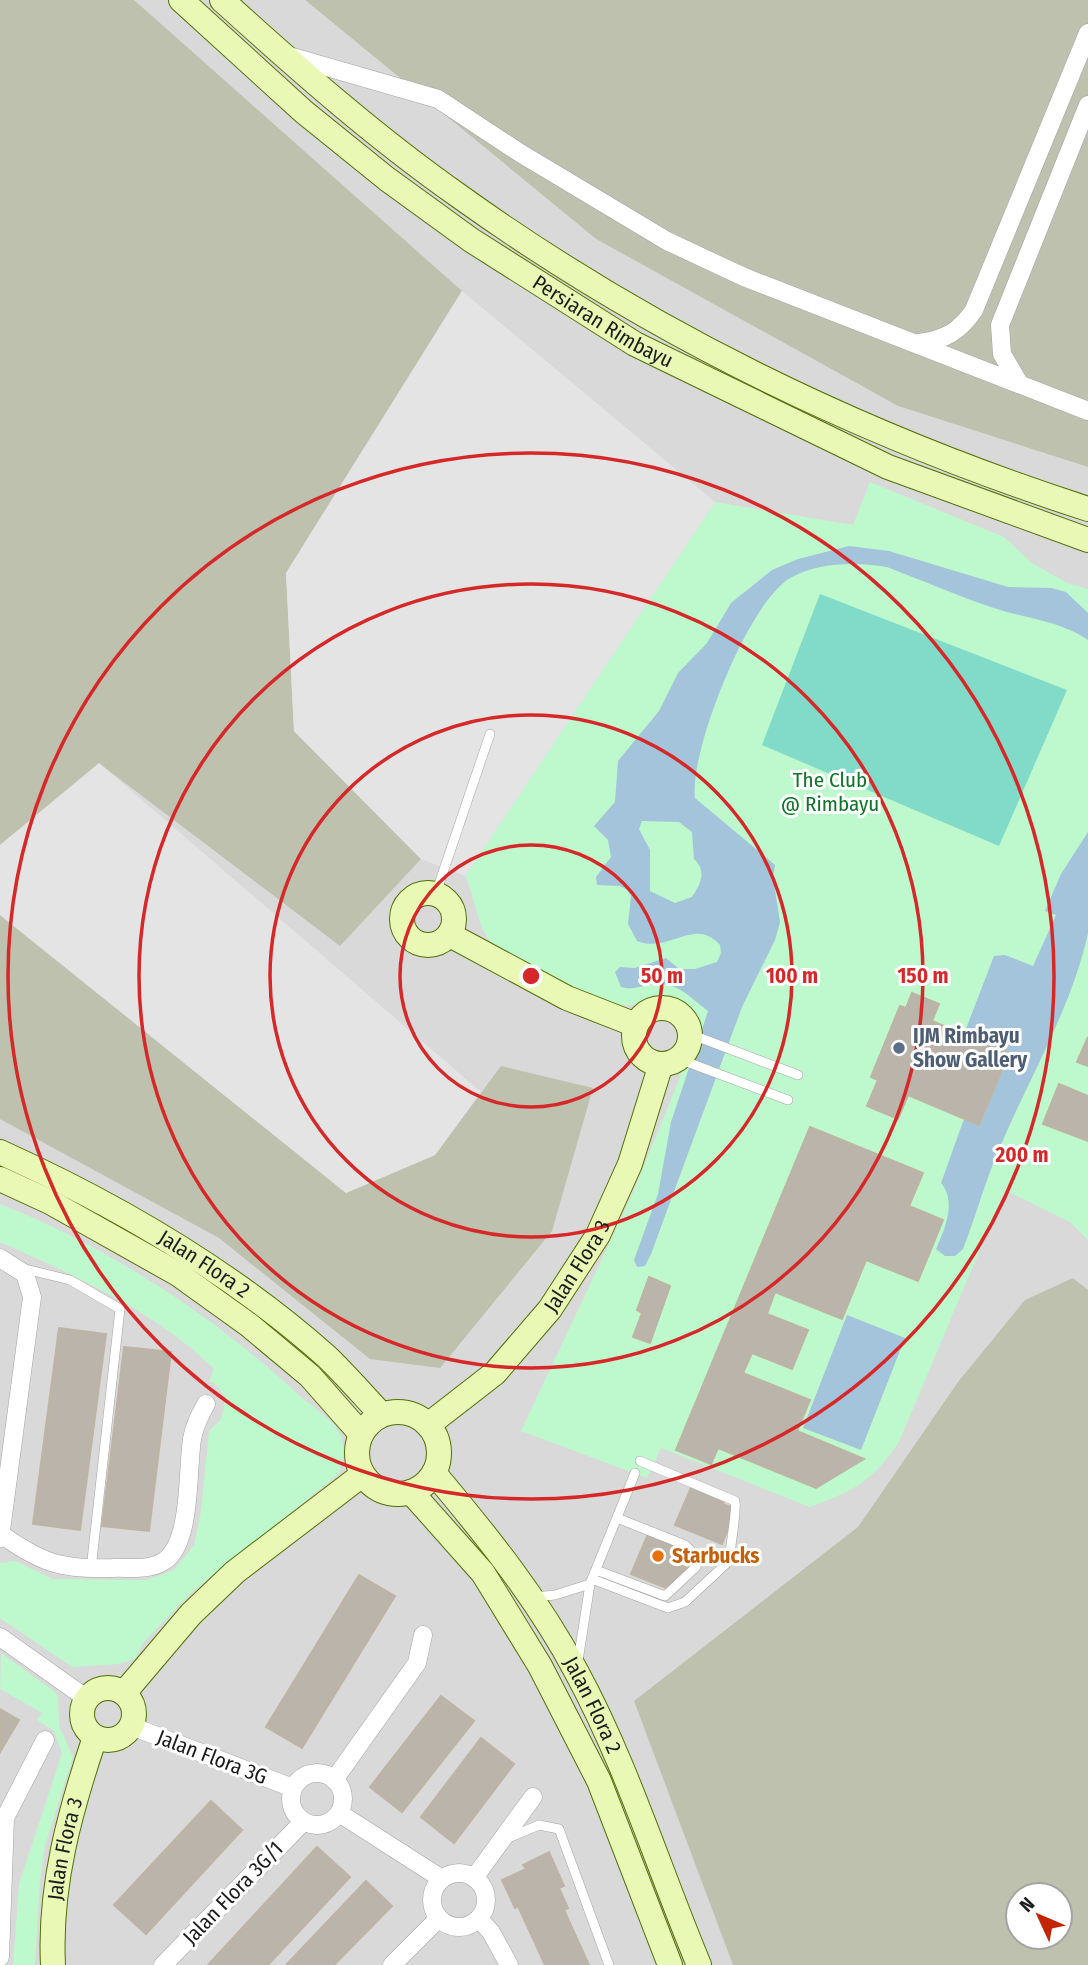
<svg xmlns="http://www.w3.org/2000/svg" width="1088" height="1965" font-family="'Fira Sans Condensed',sans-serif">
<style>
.residential{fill:#dad9d9;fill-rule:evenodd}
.construction{fill:#bec1ae;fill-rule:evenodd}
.park{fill:#bef8cd}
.pitch{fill:#81dbc8}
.parking{fill:#e4e4e4}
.water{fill:#a3c4da;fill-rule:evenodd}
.building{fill:#bab4ab;stroke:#beb4a4;stroke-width:2}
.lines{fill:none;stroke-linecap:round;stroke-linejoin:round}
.lane-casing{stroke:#a3a3a3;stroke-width:10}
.street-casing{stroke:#a3a3a3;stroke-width:19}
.secondary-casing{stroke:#526f07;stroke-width:26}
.lane{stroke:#fff;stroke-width:9}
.street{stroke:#fff;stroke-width:18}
.secondary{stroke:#e9f8b5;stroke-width:24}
.ring{fill:none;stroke:#d62828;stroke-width:3.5}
.service-dot{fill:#5c6f8a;stroke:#fff;stroke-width:2.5}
.food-dot{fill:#e8710a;stroke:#fff;stroke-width:2.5}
.labels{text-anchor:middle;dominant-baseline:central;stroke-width:6;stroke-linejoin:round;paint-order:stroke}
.street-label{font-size:21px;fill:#1c1c1c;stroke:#fff}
.park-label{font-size:21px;fill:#0d7628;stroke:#fff}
.service-label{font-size:21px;font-weight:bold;fill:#4e5e75;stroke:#fff;text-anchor:start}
.food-label{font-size:21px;font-weight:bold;fill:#c56008;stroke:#fff;text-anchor:start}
.centre{fill:#d62828;stroke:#fff;stroke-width:3.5}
.ring-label{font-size:21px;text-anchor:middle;font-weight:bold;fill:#d62828;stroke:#fff;stroke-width:6;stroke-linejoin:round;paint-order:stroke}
</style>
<rect width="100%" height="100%" fill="#edebe2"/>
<path class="residential" d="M0,0H305L596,239L898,406L1088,467V1965H0ZM1018,1895H1060V1937H1018Z"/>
<path class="construction" d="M0,0H134L462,291L286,573L294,731L421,859L340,946L100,764L0,845Z
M305,0H1088V467L898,406L596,239Z
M0,915L346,1193L435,1155L501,1066L593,1088L552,1231L440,1368L370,1359L219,1238L0,1119Z
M1073,1278L1088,1290V1965H733L634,1701L858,1527L958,1382L1025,1300ZM1018,1895H1060V1937H1018Z"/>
<path class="park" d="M870,482L1004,537L1032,563L1067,583L1088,589V1240L1070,1222L1005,1190L899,1442C871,1482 856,1490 810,1507L661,1448L647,1478L521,1431L633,1193L702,1023C659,974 656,1013 615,1004C592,998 503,958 490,941C476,923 475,896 465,876L715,502L853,525Z
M0,1204C109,1247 214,1316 300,1396C312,1406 331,1419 339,1432C346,1445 343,1460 339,1474L191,1593L143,1643L135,1659L119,1664L72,1667L0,1618V1563L15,1561L53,1579L146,1580L174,1570L194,1545L201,1511L209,1431L221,1419L226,1398L214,1383L209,1382L214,1369C155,1311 76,1276 0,1242Z
M1,1653L54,1691L58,1697L59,1726L73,1757L45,1846L40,1881L35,1965H13L19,1884L62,1753L54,1731L37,1720L42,1713L0,1689Z"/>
<path class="pitch" d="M820,594L1067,690L999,846L762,745Z"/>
<path class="parking" d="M462,291L715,502L465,876L421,859L294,731L286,573Z
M99,763L481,1092L435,1155L346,1193L0,915V845Z"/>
<path class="water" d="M849,546L889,551L1008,587L1052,588L1066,592L1088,613V640C1062,622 1030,619 1000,610C962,598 924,581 887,567C856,562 820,562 792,577C749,599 689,752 695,798L775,865L773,877L780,922L775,940L742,1007L651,1254L645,1266L637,1267L634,1260L658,1194L671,1122L708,1011C688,996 676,980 649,985C637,987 633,990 621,987L615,972L620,967L635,968L666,958L679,969H695L717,962L721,953L720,945C694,916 670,954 637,941L628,924L631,896L627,890L620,886L597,885L596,877L611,857L608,840L594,826L615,802L618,761L659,711L678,673L707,643L731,603L772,570L798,559ZM642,821L679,822L692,832L694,859C707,871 701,884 692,897L675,903L650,891V850L639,829Z
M1088,832V933C1072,1007 1029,1078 1000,1147C985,1181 976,1216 963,1249L955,1256H945L936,1249C945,1228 957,1202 941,1183L964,1119L980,1125L1009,1054L964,1034L994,956L1005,955L1033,966L1056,915L1045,911L1061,874Z
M847,1315L905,1338L861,1450L803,1428Z"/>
<path class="building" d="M912,993L939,1004L932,1021L1009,1053L979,1125L908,1095L898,1119L867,1106L878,1080L871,1077L900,1006L906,1008Z
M1088,1037V1066L1077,1062Z
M1059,1084L1088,1096V1141L1043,1124Z
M810,1127L923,1173L909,1206L943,1220L918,1281L866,1260L842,1319L775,1292L767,1314L808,1330L792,1369L752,1353L743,1373L810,1400L797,1431L864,1459L816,1488L718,1448L711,1464L676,1450Z
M649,1277L670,1286L650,1343L633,1337L642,1313L637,1310Z
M59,1328L106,1334L80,1530L33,1524Z
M124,1347L171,1352L149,1531L102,1526Z
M692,1485L725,1498L723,1504L736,1509L722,1544L675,1525Z
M648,1534L681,1548L675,1563L692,1570L669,1589L631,1574Z
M359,1575L395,1596L302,1748L266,1727Z
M441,1696L474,1721L402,1812L370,1787Z
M0,1709L19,1720L0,1752Z
M481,1738L514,1764L454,1843L421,1817Z
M211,1801L242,1830L146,1934L114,1905Z
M317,1847L350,1877L268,1965H208Z
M549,1852L564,1886L559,1888L568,1908L564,1910L589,1965H545L518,1906L515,1908L502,1880L526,1869L523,1865Z
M366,1881L392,1906L334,1965H286Z"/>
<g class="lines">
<defs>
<path id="lane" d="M436,893L490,734
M690,1034L798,1075
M679,1059L788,1100
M21,1268L70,1280L120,1309L91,1569
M596,1570L665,1596L696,1567V1556L685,1545L617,1518
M592,1579L668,1608L685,1602L728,1562C730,1555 737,1505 735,1501L640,1461
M534,1597L555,1595L590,1584
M578,1661L590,1584L635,1473
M506,1839L539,1825L559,1829L609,1965"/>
<path id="street" d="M289,56L438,99L520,153L667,241L744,277L1088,411
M919,343C945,340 960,331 974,310L1088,33
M1019,383L1002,354L1000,325L1088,105
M0,1258L25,1274L32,1297L0,1538
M2,1535C42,1563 62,1570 112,1568C127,1567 150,1571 164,1561C192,1543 187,1470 192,1439C194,1426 200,1415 206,1404
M0,1637L86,1698
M131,1726L293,1788
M291 1799a26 26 0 1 1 52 0a26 26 0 1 1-52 0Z
M334,1780L417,1663L423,1635
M339,1813L442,1879
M432 1900a27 27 0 1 1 54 0a27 27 0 1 1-54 0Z
M474,1878L533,1797
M479,1919L491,1932L509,1965
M0,1957L5,1818L45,1740
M163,1965L303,1822
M392,1965L438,1919"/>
<g id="secondary">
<path id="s1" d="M181,0L304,112L387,179L471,240L635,344L888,467L1088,540"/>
<path d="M222,0C298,69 375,137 459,196C650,333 865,437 1088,509"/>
<circle cx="428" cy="919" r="26"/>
<path d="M450,935L567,998L636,1025"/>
<circle cx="662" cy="1036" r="28"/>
<path id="s2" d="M0,1152C117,1205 229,1270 326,1356C345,1374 363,1395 381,1414"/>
<path d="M0,1179L50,1202L178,1274L249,1325L310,1376L361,1434"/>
<circle cx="398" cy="1453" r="41"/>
<path id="s3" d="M428,1425L495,1373L550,1309L598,1235L630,1164L661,1064"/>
<path id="s4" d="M434,1473C487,1536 537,1598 576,1671C627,1765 658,1867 699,1965"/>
<path d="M411,1492L483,1573L540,1666L599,1781L670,1965"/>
<circle cx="108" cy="1714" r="26"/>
<path d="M124,1693L191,1614L235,1572L362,1475"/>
<path id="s5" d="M53,1965C49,1886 70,1811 95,1737"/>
</g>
</defs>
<use href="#lane" class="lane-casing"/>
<use href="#street" class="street-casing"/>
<use href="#secondary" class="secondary-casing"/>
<use href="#lane" class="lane"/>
<use href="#street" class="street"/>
<use href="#secondary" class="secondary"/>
</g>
<g class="ring">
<circle cx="531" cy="976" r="131"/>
<circle cx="531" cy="976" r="261"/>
<circle cx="531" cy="976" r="392"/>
<circle cx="531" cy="976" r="523"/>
</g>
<circle class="service-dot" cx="899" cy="1048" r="7"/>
<circle class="food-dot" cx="658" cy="1556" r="7"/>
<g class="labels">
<g class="street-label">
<text stroke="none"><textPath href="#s1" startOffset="532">Persiaran Rimbayu</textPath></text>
<text stroke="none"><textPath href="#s2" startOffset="233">Jalan Flora 2</textPath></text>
<text stroke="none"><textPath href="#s3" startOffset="220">Jalan Flora 3</textPath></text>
<text stroke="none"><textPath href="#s4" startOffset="282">Jalan Flora 2</textPath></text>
<text transform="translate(212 1757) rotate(21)">Jalan Flora 3G</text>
<text stroke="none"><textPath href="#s5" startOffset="117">Jalan Flora 3</textPath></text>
<text transform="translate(233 1893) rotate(-46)">Jalan Flora 3G/1</text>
</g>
<g class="park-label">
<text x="830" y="780">The Club<tspan x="830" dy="24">@ Rimbayu</tspan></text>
</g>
<g class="service-label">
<text x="913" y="1036">IJM Rimbayu<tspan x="913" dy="24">Show Gallery</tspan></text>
</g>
<g class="food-label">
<text x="672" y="1556">Starbucks</text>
</g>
</g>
<circle cx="531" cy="976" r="10" class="centre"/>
<g class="ring-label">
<text x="662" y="983">50 m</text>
<text x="792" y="983">100 m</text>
<text x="923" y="983">150 m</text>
<text x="1022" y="1162">200 m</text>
</g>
<g transform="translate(1039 1916) rotate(314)"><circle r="33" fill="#ffffff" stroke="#a4a4a4" stroke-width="2"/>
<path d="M0-5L12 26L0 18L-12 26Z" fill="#c32504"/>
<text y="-10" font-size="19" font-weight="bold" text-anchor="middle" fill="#1c1c1c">N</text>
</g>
</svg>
